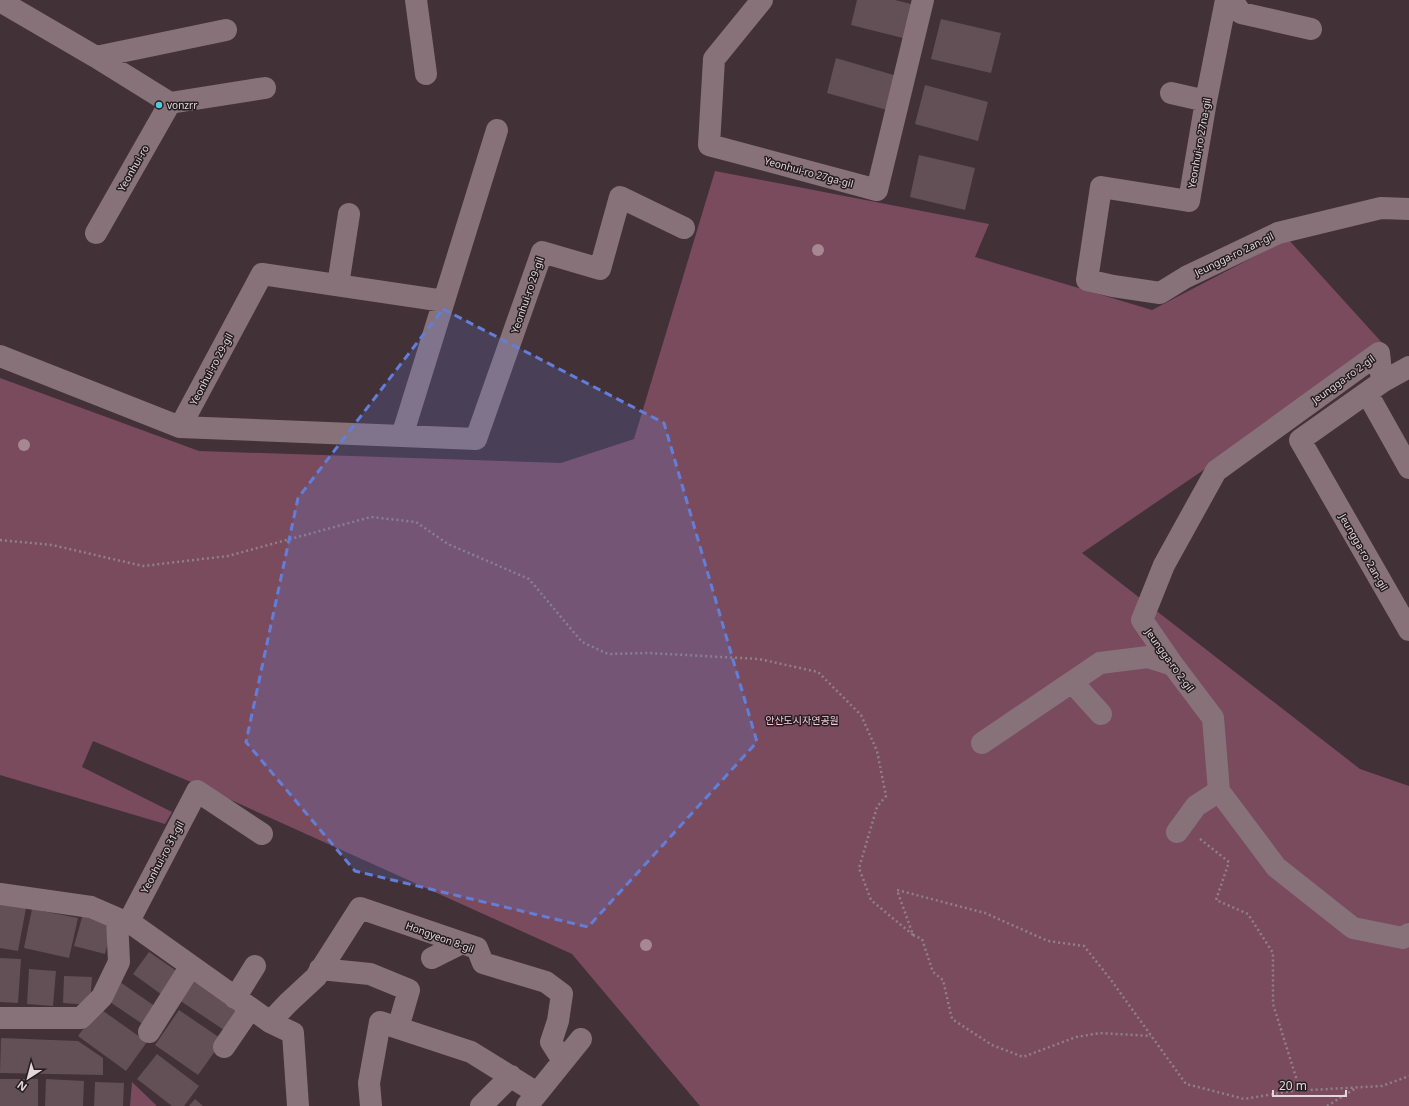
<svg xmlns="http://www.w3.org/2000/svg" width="1409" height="1106" font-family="'Noto Sans','Noto Sans KR',sans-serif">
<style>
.green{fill:#7a4b5d}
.building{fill:#634f56}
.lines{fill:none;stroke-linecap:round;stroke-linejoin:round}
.path{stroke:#908186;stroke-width:2.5;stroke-dasharray:2 3;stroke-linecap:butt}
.minor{stroke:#88727a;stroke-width:22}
.tree{fill:#a78792}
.marked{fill:#627ed9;fill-opacity:0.2;stroke:#627ed9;stroke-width:3;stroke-dasharray:8 5;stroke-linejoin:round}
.poi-dot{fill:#52cbd9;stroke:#241c1f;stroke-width:1.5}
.labels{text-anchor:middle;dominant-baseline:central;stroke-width:3;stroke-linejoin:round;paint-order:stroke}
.poi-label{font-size:10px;fill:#e3d7db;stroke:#241c1f;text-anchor:start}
.street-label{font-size:10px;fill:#e3d7db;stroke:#241c1f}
.park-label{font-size:10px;fill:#f9cddc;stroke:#241c1f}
</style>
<rect width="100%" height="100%" fill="#433138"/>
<path class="green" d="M715,171L989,224L975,257L1152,310L1288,239L1385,346L1082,553L1360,769L1409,786V1106H700L572,954L191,782L93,741L82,767L172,812L165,824L0,775V378L199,451L561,463L634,439Z
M132,1082L157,1106H130Z"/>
<path class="building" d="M857,0H895L915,5L907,39L851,25Z
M941,19L1001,33L991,73L931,59Z
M836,58L897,76L887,110L827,93Z
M925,85L988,102L978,141L915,124Z
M919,155L975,168L965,210L910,197Z
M0,903L26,908L18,951L0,948Z
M32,909L78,918L69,958L24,948Z
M83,914L113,922L105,954L74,946Z
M149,952L181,974L165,997L133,974Z
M0,958L21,959L18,1003L0,1002Z
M29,969L56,971L53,1006L27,1004Z
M64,976L92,977L90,1005L63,1003Z
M195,978L245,1012L230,1034L179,1000Z
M120,982L159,1009L147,1027L107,1000Z
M99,1008L147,1042L126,1071L78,1036Z
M179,1010L223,1040L198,1075L155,1045Z
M1,1038L78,1041L103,1058V1075L0,1073Z
M157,1054L199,1086L184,1106H172L137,1079Z
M0,1079H38V1106H0Z
M46,1079L84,1081L83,1106H45Z
M95,1082L124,1083L123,1106H94Z
M195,1099L203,1106H189Z"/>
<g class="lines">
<path class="path" d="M0,540L52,545L143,566L228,556L371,517L416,522L448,544L529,579L582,642L608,654L648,653L759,659L818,672L861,715L877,751L886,796L877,807L859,868L871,900L913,935L897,890L985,913L1048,941L1084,946L1111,980L1186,1084L1244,1099L1292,1091L1382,1086L1409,1076
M1200,839L1229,862L1216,900L1248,914L1273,953V1004L1300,1090
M913,935L922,939L933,972L943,980L952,1019L992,1045L1023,1057L1076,1037L1100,1033L1151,1036
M1327,1106L1356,1088"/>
<path class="minor" d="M416,0L426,74
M762,0L714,59L709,145L877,190L923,0
M1226,0L1206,101L1189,201L1101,187L1087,280L1113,286L1160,293L1186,277L1278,233L1381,208L1409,209
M1232,0L1241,13L1311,29
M0,1L96,57L170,103L96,233
M96,57L226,30
M1171,93L1206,101
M170,103L265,88
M338,285L349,214
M0,356L180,427L476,439L542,252L600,269L620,197L684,228
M1409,367L1382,382L1300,440L1409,630
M1382,382L1379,353L1216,471L1164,565L1142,620L1173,665L1213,718L1219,791L1276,867L1353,928L1403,938L1409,934
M1367,393L1409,468
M180,427L262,274L444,301
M402,436L497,130
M1072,682L1101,714
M982,743L1100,663L1148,657L1173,665
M1177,832L1196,806L1219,791
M0,894L91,907L135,926L270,1022L293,1033L298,1106
M128,923L197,791L262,834
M432,958L462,943
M320,969L370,974L409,990L398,1028
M235,998L255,966
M0,1018H81L102,997L119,962L117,919
M270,1022L288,1003L316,977L360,908L477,948L483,963L546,982L562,994L558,1021L551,1042L563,1061
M149,1032L191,966
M224,1047L250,1009
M371,1106L369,1083L380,1022L471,1052L537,1093
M481,1106L511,1076
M527,1106L581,1039"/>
</g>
<g class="tree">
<circle cx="818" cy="250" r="6"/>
<circle cx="24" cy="445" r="6"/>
<circle cx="646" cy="945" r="6"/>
</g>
<path class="marked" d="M443,309L664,423L757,742L588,927L355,871L246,742L298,498Z"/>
<circle class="poi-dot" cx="159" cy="105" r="4"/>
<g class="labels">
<g class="poi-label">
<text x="167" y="105">vonzrr</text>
</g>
<g class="street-label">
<text transform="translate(1199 143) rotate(-80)">Yeonhui-ro 27na-gil</text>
<text transform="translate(133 168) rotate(-60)">Yeonhui-ro</text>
<text transform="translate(809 172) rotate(15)">Yeonhui-ro 27ga-gil</text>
<text transform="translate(1234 254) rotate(-26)">Jeungga-ro 2an-gil</text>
<text transform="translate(527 295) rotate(-71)">Yeonhui-ro 29-gil</text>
<text transform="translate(211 369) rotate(-62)">Yeonhui-ro 29-gil</text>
<text transform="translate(1343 379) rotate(-36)">Jeungga-ro 2-gil</text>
<text transform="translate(1364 552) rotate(60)">Jeungga-ro 2an-gil</text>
<text transform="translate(1170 660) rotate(54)">Jeungga-ro 2-gil</text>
<text transform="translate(162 857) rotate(-62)">Yeonhui-ro 31-gil</text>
<text transform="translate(440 937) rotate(20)">Hongyeon 8-gil</text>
</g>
<g class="park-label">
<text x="802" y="720">안산도시자연공원</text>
</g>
</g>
<g transform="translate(28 1078) rotate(216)" stroke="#241c1f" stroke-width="3" paint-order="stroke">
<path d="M0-3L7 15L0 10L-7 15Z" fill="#e3d7db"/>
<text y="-6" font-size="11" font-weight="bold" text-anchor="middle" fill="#e3d7db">N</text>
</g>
<path d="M1273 1090v6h73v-6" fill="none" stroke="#e3d7db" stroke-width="2"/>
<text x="1279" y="1090" font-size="12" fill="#e3d7db" stroke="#241c1f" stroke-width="3" paint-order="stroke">20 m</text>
</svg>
